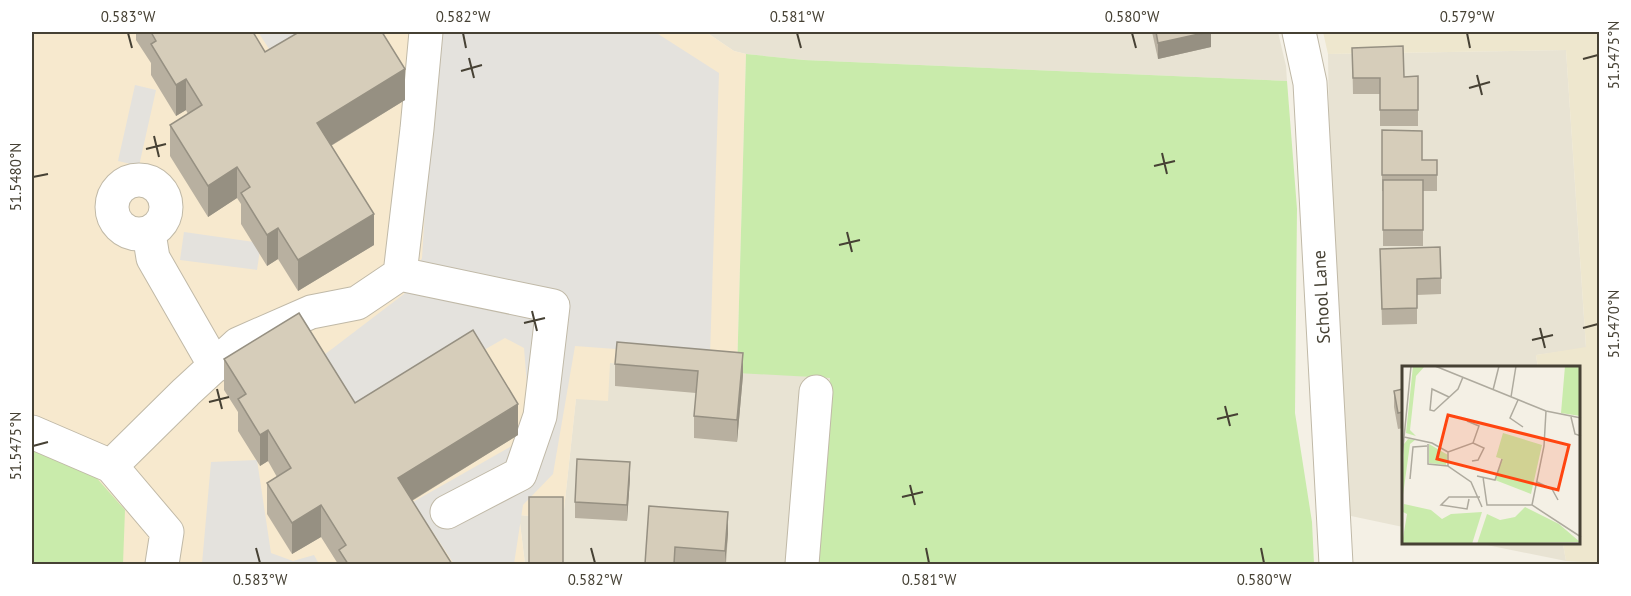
<svg xmlns="http://www.w3.org/2000/svg" width="1631" height="596" font-family="'PT Sans',sans-serif">
<style>
.residential{fill:#e8e3d3}
.commercial{fill:#f7e9ce}
.education{fill:#eee7ce}
.green{fill:#c9ebab}
.parking{fill:#e4e2dd}
.lines{fill:none;stroke-linecap:round;stroke-linejoin:round}
.minor-casing{stroke:#c0b9a7;stroke-width:35}
.minor{stroke:#fff;stroke-width:33}
.wall{fill:#b8b0a0}
.shaded-wall{fill:#969082}
.building{fill:#d6cdba;stroke:#969082;stroke-width:1.5}
.ticks{fill:none;stroke:#464134;stroke-width:2}
.labels{text-anchor:middle;dominant-baseline:central;stroke-width:6;stroke-linejoin:round;paint-order:stroke}
.street-label{font-size:18px;fill:#464134;stroke:#fff}
.inset-road{fill:none;stroke:#aeaa9e;stroke-width:1.5}
.view{fill:#ff4510;fill-opacity:0.15;stroke:#ff4510;stroke-width:3}
.inset-edge{fill:none;stroke:#464134;stroke-width:3}
.neatline{fill:none;stroke:#464134;stroke-width:2}
.ticks-label{font-size:15px;text-anchor:middle;fill:#464134}
</style>
<rect width="100%" height="100%" fill="#f4f0e5"/>
<path class="residential" d="M706,32H1278L1286,66L1287,81L804,60L746,54L734,51Z
M1566,50L1586,348L1536,355L1538,368H1403V527L1351,516L1320,403L1330,196L1328,54Z
M610,363L830,378L809,564H525L519,515L563,519L576,398Z
M1482,544H1563L1566,561Z"/>
<path class="commercial" d="M32,32H706L734,51L746,54L737,373L610,363L608,401L576,399L563,519L519,515L525,564H32Z"/>
<path class="education" d="M1323,32H1599V563L1566,561L1563,544H1578V368H1538L1536,355L1586,347L1566,50L1328,54Z"/>
<path class="green" d="M746,54L804,60L1287,81L1297,209L1295,413L1312,522L1314,564H809L830,378L737,373Z
M32,446L86,466L125,510L123,564H32Z"/>
<path class="parking" d="M258,32H340L281,67Z
M436,32H655L719,73L710,356L575,346L553,474L523,505L514,564H454L413,502L531,435L524,348L505,338L363,419L324,355L404,294L422,258Z
M135,85L156,90L139,166L118,161Z
M184,232L261,243L257,270L180,260Z
M257,460L271,553L293,561L314,555L319,564H202L211,462Z"/>
<g class="lines">
<defs>
<path id="minor" d="M1299,32L1310,83L1336,564
M112 207a27 27 0 1 1 54 0a27 27 0 1 1-54 0Z
M149,233L153,258L215,366
M400,274L553,306L540,416L520,474L447,512
M32,432L111,466
M162,564L167,532L111,466L186,392L238,344L311,312L357,303L400,274L417,129L426,32
M802,564L816,392"/>
</defs>
<use href="#minor" class="minor-casing"/>
<use href="#minor" class="minor"/>
</g>
<path class="wall" d="M136,32H253L265,52L405,100L331,146L374,245L298,291L278,259L267,266L241,224V204L237,198L208,217L170,156V125L188,114L186,110L176,116L151,75V63L136,40Z
M1152,32H1211V47L1158,59Z
M1352,48L1404,77L1418,76V126H1380V94H1353Z
M1382,130L1422,160H1437V191H1423V246H1383V191H1382Z
M1380,249L1441,278V294L1417,295V324L1382,325Z
M224,359L355,403L518,435L412,501L452,564H338L321,537L292,554L267,514V483L277,477L268,461L260,466L238,431V412L224,390Z
M615,364L743,375L737,442L694,438V416L696,393L615,386Z
M1403,389V428L1398,429L1394,407V391Z
M630,478L627,521L575,518V502Z
M649,506L728,534L726,564H645Z"/>
<path class="shaded-wall" d="M1208,32H1211V47L1158,59V43Z
M405,69V100L317,154V123Z
M186,79V110L176,116V85Z
M237,167V198L208,217V186Z
M374,214V245L298,291V260Z
M278,228V259L267,266V235Z
M743,353V375L737,442V420Z
M518,404V435L398,509V478Z
M268,430V461L260,466V435Z
M630,462V478L627,521V505Z
M321,505V537L292,554V523Z
M728,512V534L725,564V551Z"/>
<path class="building" d="M151,32H253L265,52L299,32H382L405,69L317,123L374,214L298,260L278,228L267,235L241,193L250,187L237,167L208,186L170,125L202,105L186,79L176,85L151,44L156,41Z
M1156,32H1208L1158,43Z
M1403,46L1404,77L1418,76V110H1380V78H1353L1352,48Z
M1382,130L1422,131V160H1437V175H1382Z
M1383,180H1423V230H1383Z
M1440,247L1441,278L1417,279V308L1382,309L1380,249Z
M299,313L355,403L473,330L518,404L398,478L452,564H348L339,550L346,545L321,505L292,523L267,483L291,468L268,430L260,435L238,399L246,394L224,359Z
M617,342L743,353L737,420L694,416L698,371L615,364Z
M1403,389V412L1398,413L1394,391Z
M577,459L630,462L627,505L575,502Z
M529,497H563V564H529Z
M649,506L728,512L725,551L675,547L674,564H645Z"/>
<path class="ticks" d="M128,33L132,48M463,33L466,48M797,33L801,48M1132,33L1136,48M1467,33L1470,48M469,58L474,78M1583,59L1598,55M461,71L482,65M1477,75L1482,95M1469,88L1490,82M154,136L159,157M146,149L166,144M1162,153L1167,174M1154,166L1175,161M33,177L48,174M847,232L852,252M839,245L860,240M532,311L537,331M524,323L545,318M1540,328L1545,348M1583,328L1598,324M1532,340L1553,335M217,389L222,409M209,402L229,397M1225,406L1230,426M1217,419L1238,414M33,446L48,442M910,485L915,505M902,497L923,492M256,548L260,563M591,548L595,563M926,548L929,563M1261,548L1264,563"/>
<g class="labels">
<g class="street-label">
<text transform="translate(1321 297) rotate(-93)">School Lane</text>
</g>
</g>
<g transform="translate(1402 366)">
<rect width="178" height="178" fill="#f4f0e5"/>
<path d="M11,0L22,1L14,10L8,64L14,70L4,67ZM163,0H178V50L159,47ZM101,67L140,79L129,128L93,114L100,93L94,91ZM6,73L13,74L8,78L0,136L2,78ZM27,78L46,89L44,99L27,97ZM2,138L29,144L40,153L49,148L80,146L70,178H0L5,148L1,146ZM123,141L157,158L178,176L75,178L85,148L98,154L113,151Z" fill="#c9ebab"/>
<path class="inset-road" d="M33,0L144,45L179,52M91,24L97,0M47,31L30,23L28,44L32,45L56,23L61,11M109,31L114,0M116,34L108,52L121,61M144,45L142,80L130,139L179,171M169,51L173,68L179,70M65,55L77,60L71,77L46,86V100L69,116L80,141M2,71L30,77L46,86M26,78V98L46,100M0,92L9,0M70,95L76,94L82,82L71,77M75,110L93,114L100,93M81,111L85,139H130M8,113L11,81L25,80M135,116L150,123L156,134M67,133L65,143L39,139L47,131H78"/>
<path class="view" d="M46,49L167,79L156,124L35,93Z"/>
<rect width="178" height="178" class="inset-edge"/>
</g>
<rect width="1631" height="596" fill="none" stroke="#ffffff" stroke-width="66"/>
<rect x="33" y="33" width="1565" height="530" class="neatline"/>
<g class="ticks-label">
<text x="128" y="22">0.583°W</text>
<text x="463" y="22">0.582°W</text>
<text x="797" y="22">0.581°W</text>
<text x="1132" y="22">0.580°W</text>
<text x="1467" y="22">0.579°W</text>
<text transform="translate(1614 55) rotate(-90)" y="5">51.5475°N</text>
<text transform="translate(16 177) rotate(-90)" y="5">51.5480°N</text>
<text transform="translate(1614 324) rotate(-90)" y="5">51.5470°N</text>
<text transform="translate(16 446) rotate(-90)" y="5">51.5475°N</text>
<text x="260" y="585">0.583°W</text>
<text x="595" y="585">0.582°W</text>
<text x="929" y="585">0.581°W</text>
<text x="1264" y="585">0.580°W</text>
</g>
</svg>
